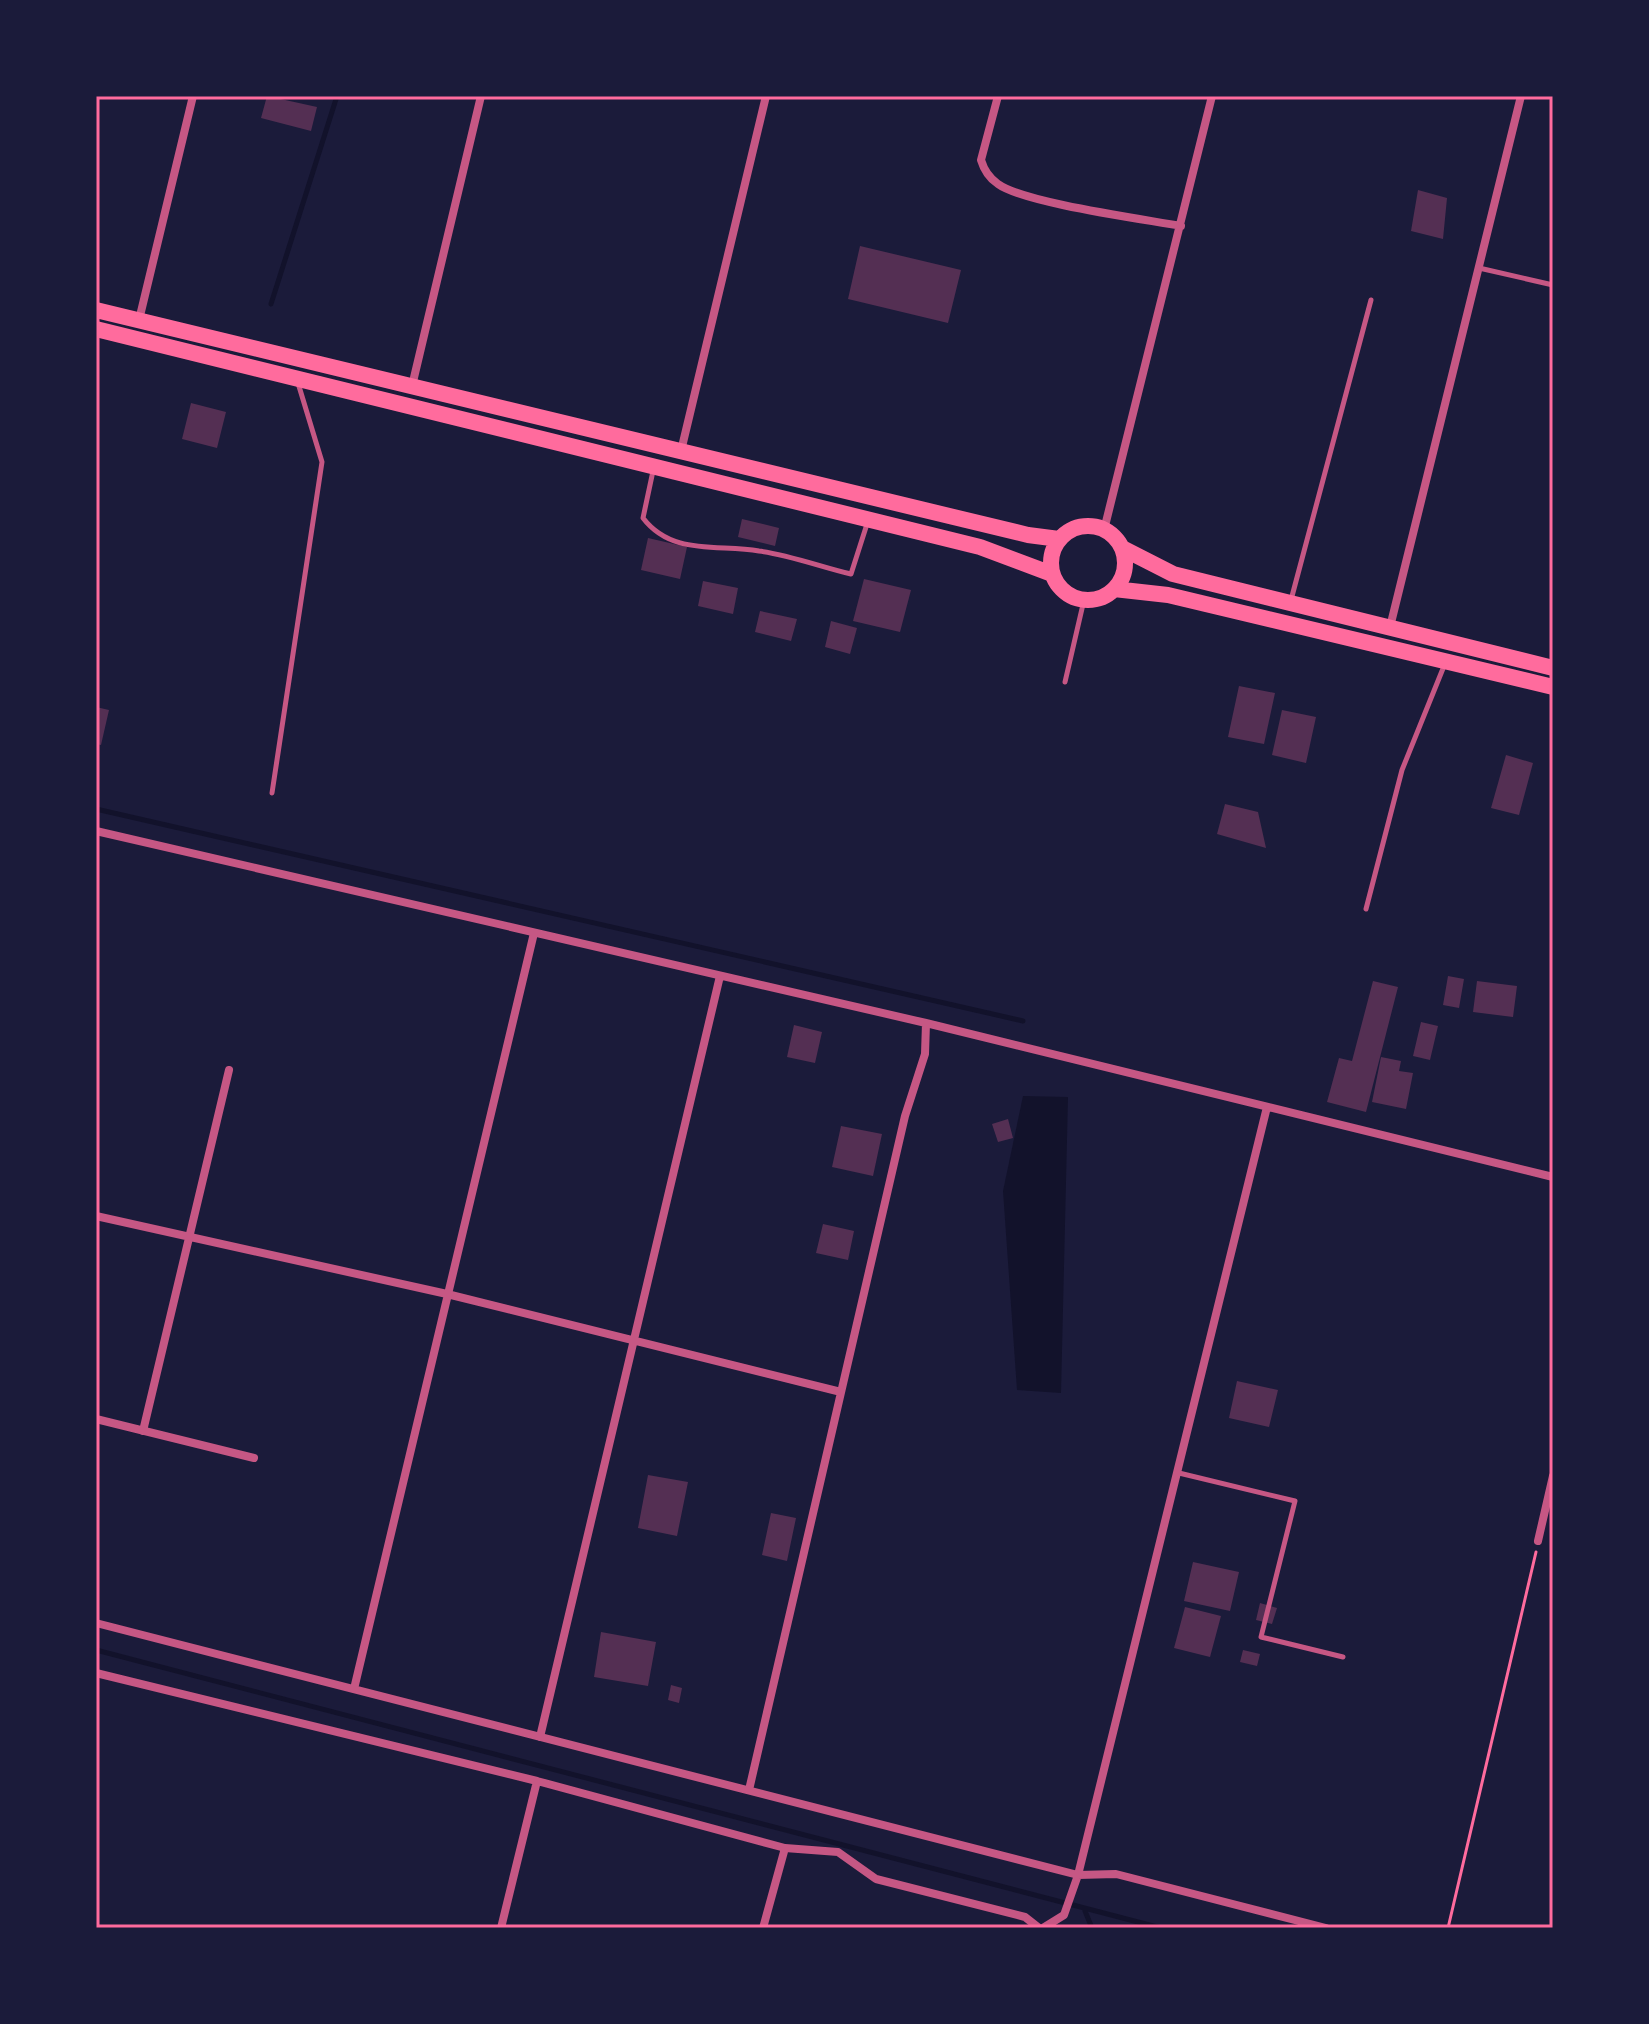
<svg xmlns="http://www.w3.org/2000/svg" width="1649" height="2024" font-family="'Roboto Serif',serif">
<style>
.water{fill:#12122b}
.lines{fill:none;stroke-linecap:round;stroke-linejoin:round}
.stream{stroke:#12122b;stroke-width:5}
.building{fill:#542f53}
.path{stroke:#ff6b9d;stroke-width:3}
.service{stroke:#c65784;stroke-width:5}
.minor{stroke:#c65784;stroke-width:8}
.secondary{stroke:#ff6b9d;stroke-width:16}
.neatline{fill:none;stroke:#ff6b9d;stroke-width:3}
</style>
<rect width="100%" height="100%" fill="#1b1b3a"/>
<path class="water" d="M1023,1096L1068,1097L1061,1393L1017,1390L1003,1191Z"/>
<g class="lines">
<path class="stream" d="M271,304L337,96
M96,809L1023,1021
M96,1650L1161,1928
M1085,1911L1092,1928"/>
</g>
<path class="building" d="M267,96L317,107L311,131L261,118Z
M1418,190L1447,198L1443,239L1411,231Z
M860,246L961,270L948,323L848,299Z
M191,403L226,412L217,448L182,439Z
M742,519L779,528L775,546L738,537Z
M648,538L687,547L680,579L641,570Z
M864,579L911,590L900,632L853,621Z
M703,581L738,588L733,614L698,606Z
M760,611L797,619L791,641L755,632Z
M831,621L857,628L850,654L825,647Z
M1239,686L1275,693L1264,744L1228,737Z
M96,707L109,710L101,745L96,744Z
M1282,710L1316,717L1306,763L1272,755Z
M1506,755L1533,763L1519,815L1491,808Z
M1225,804L1258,812L1266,848L1217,834Z
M1448,976L1464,979L1459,1008L1443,1005Z
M1373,981L1398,987L1366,1112L1327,1102L1339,1058L1352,1061Z
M1477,981L1517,986L1513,1017L1473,1012Z
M1421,1022L1438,1026L1430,1060L1413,1056Z
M794,1025L822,1032L815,1063L787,1057Z
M1381,1057L1401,1061L1399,1071L1413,1073L1406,1109L1372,1102Z
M1008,1119L1013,1138L998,1142L992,1124Z
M841,1126L882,1134L873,1176L832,1167Z
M823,1224L854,1231L848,1260L816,1253Z
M1237,1381L1278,1390L1269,1427L1229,1418Z
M648,1475L688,1482L677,1536L638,1528Z
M771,1513L796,1518L787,1561L762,1555Z
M1193,1562L1239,1572L1230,1611L1184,1601Z
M1260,1603L1277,1608L1272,1624L1256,1620Z
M1185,1607L1221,1616L1210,1657L1174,1648Z
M601,1632L656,1642L648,1686L594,1677Z
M1243,1650L1260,1654L1257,1666L1240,1662Z
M671,1685L682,1688L679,1703L668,1700Z"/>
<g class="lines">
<path class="path" d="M1448,1928L1536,1552"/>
<path class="service" d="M1479,268L1553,285
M653,471L643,518C672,556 718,544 759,551C790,555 821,567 851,574L867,524
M1291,600L1371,300
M1065,682L1084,600
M272,793L322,462L298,383
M1366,909L1402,770L1444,666
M1179,1473L1295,1501L1261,1637L1343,1657"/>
<path class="minor" d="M998,96L981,160C984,170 989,178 998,184C1024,203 1143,219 1181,226
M139,320L193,96
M412,386L481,96
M681,451L766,96
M1104,530L1212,96
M1390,627L1521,96
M96,831L926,1023L1553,1177
M96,1216L447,1294L841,1392
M96,1419L254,1458
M143,1431L229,1070
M1538,1541L1553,1476
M96,1623L1078,1875L1116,1874L1326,1928
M96,1673L537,1781L785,1848L838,1852L876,1879L1025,1917L1039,1928
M354,1689L534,933
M540,1737L720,976
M749,1790L905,1116L925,1054L926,1023
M501,1928L537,1781
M763,1928L785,1848
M1043,1928L1064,1915L1078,1875L1267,1107"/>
<path class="secondary" d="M96,310L1028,535L1059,539
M96,329L980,547L1052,574
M1051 563a37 37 0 1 1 74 0a37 37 0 1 1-74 0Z
M1122,548L1173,574L1553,668
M1114,589L1168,595L1553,687"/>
</g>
<rect width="1649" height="2024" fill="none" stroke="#1b1b3a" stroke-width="196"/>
<rect x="98" y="98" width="1453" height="1828" class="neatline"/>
</svg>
